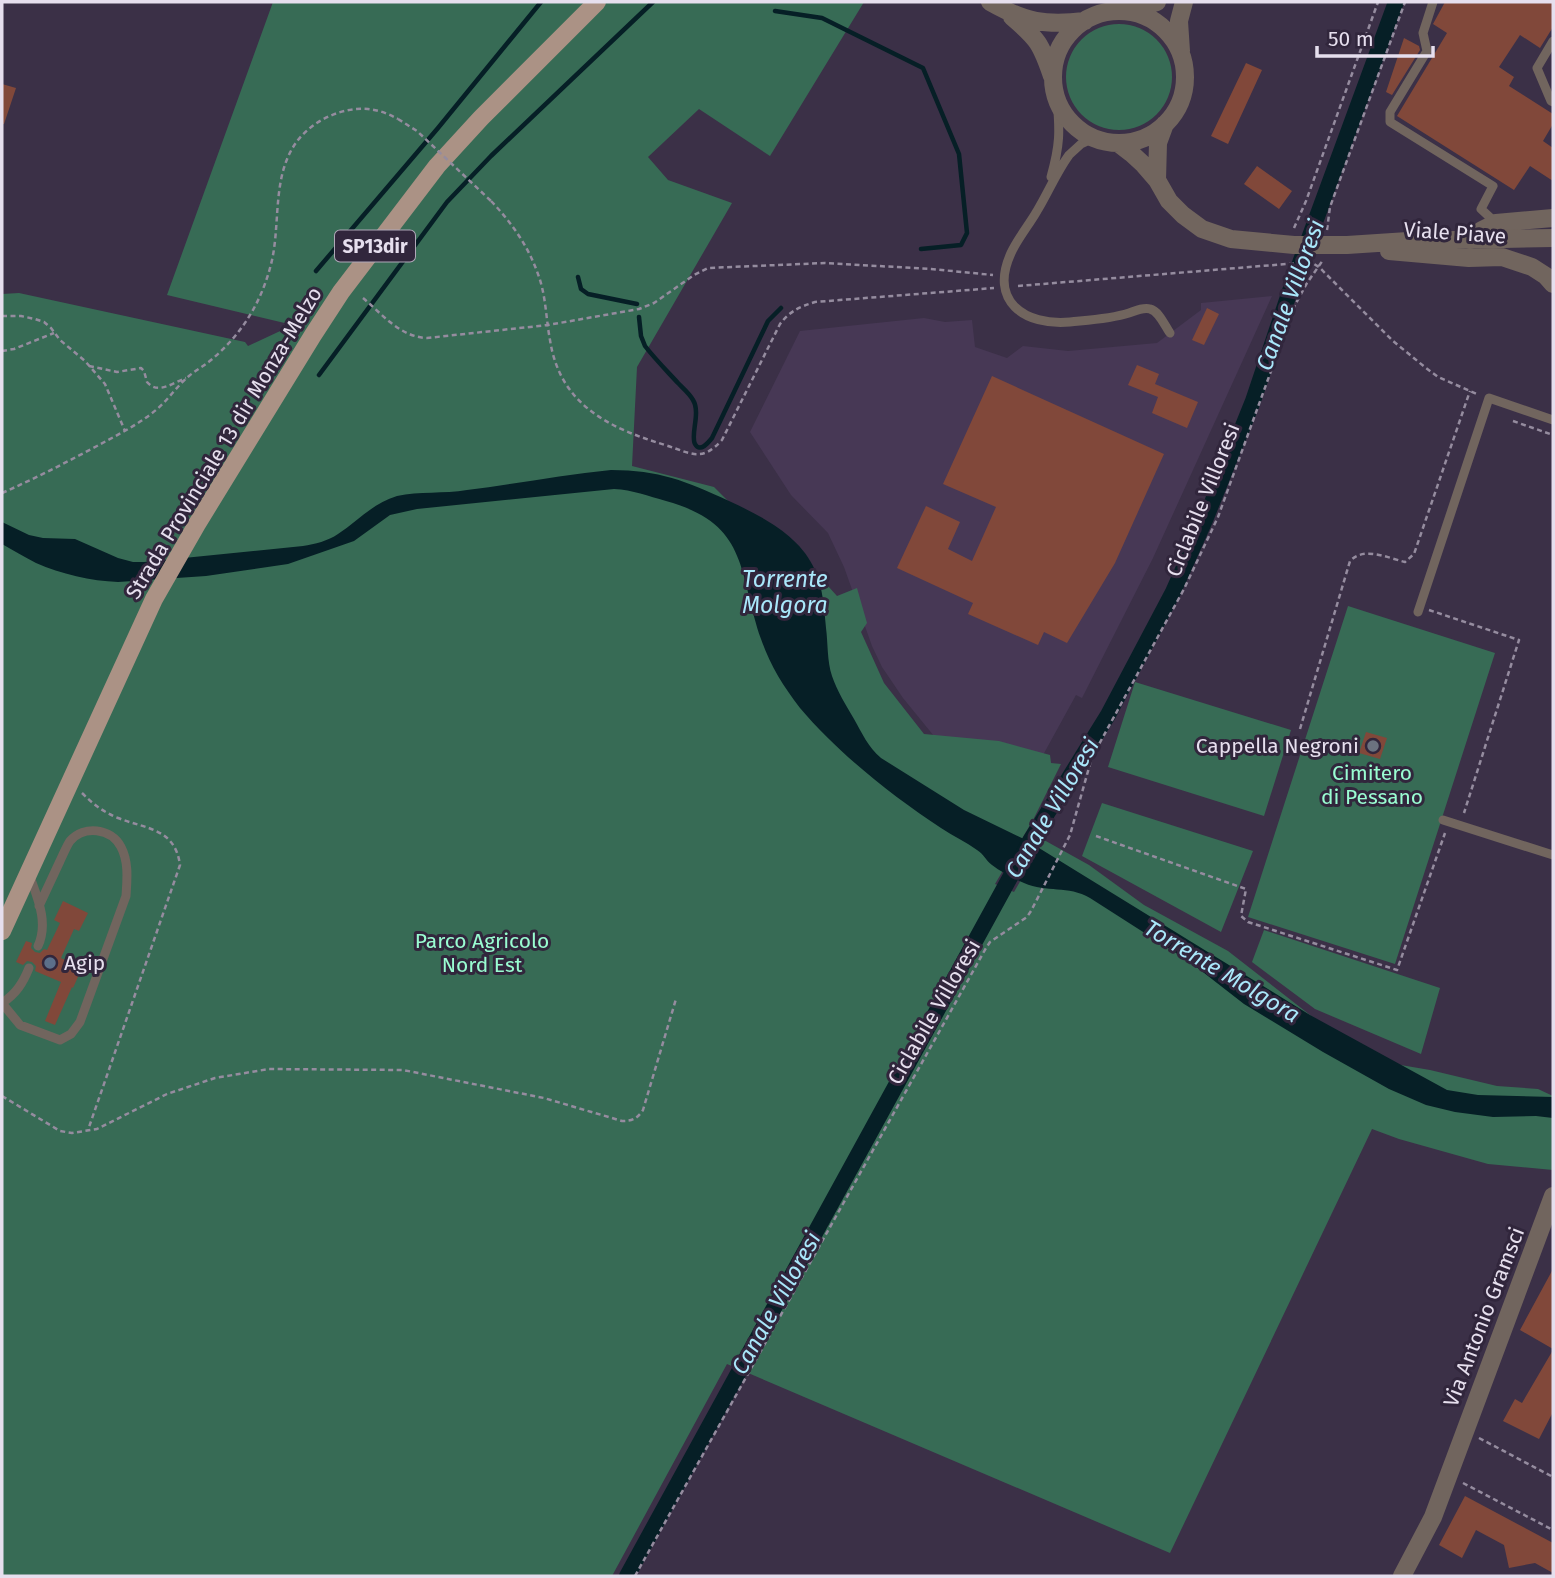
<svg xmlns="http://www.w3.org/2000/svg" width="1555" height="1578" font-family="'Fira Sans',sans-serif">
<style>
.built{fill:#473855}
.green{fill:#376b55}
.water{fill:#061f26}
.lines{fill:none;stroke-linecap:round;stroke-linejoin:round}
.stream{stroke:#061f26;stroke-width:4.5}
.canal{stroke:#061f26;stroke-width:16}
.building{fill:#81483a}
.path{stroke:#958c9f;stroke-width:2.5;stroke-dasharray:5 3.5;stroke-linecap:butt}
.service{stroke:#71655e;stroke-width:9}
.minor{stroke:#71655e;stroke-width:18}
.tertiary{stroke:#71655e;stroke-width:18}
.primary{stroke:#ab9285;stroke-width:18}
.path-bridge{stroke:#958c9f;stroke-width:2.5;stroke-dasharray:5 3.5;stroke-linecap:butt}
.worship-dot{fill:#6b7280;stroke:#31263c;stroke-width:2.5}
.service-dot{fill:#5c6f8a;stroke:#31263c;stroke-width:2.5}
.labels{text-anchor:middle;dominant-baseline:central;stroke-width:6;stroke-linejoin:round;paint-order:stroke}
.shield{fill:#31263c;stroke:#b0a8b9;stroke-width:2}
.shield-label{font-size:19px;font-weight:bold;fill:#e6dfee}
.street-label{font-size:21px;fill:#e6dfee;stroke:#31263c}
.poi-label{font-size:21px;fill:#e6dfee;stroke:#31263c;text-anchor:end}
.park-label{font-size:21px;fill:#99fcd1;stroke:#31263c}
.water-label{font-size:23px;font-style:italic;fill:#a9e7fa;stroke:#31263c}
</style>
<rect width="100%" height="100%" fill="#3b3047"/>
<path class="built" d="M1272,296L1153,558L1082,698L1076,695L1043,755L938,741L903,698L882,667L872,646L844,567L828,533L791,495L750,432L800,331L924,318L945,322L972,320L975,347L1007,358L1023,346L1068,351L1157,343L1201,310V303Z"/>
<path class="green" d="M273,2H864L770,156L699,109L648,157L668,180L732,203L637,367L632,466L714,487L741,514L811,574L828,586L837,596L857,588L867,623L861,632L884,683L924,734L999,741L1050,755L1051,763L1061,764L1033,820L995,884L1014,892L1044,840L1089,865L1144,905L1228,951L1346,1043L1383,1062L1430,1070L1497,1086L1538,1089L1553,1096V1170L1488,1164L1399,1139L1372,1129L1170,1553L727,1364L612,1576H2V294L19,293L245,342L248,346L293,325L167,295Z
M1066 77a53 53 0 1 1 106 0a53 53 0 1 1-106 0Z
M1348,606L1495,653L1395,964L1248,917Z
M1135,682L1291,730L1264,816L1108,767Z
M1102,803L1253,851L1221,932L1082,856Z
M1264,930L1440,988L1421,1054L1315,1009L1252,962Z"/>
<path class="water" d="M611,470C659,470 686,481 729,501C761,516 800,535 815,570C823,588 824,608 826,628C828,643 827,661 832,676C837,691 846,705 854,719C862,733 868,747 881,758L964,810L1026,840L1310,1015L1447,1090L1478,1095L1553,1097V1118L1536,1116L1493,1117L1455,1112L1426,1105L1389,1089L1323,1052L1244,1004L1190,962L1090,898C1068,885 1047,893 1024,883C1013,878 1001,872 992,865C986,861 984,854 977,850C966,842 953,836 941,828C892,796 837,752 800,708C783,686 770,665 761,639C738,571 749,524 666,501C648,496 633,490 614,489L417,509L390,515L354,541L288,564L206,576L118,582C91,581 61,574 36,563C24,557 13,550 2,544V522L29,535L43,538L75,539L118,558L133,562H144L303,546C315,544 328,541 338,534C358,521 373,503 397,496C419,491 444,494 467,490C515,484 562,475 611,470Z"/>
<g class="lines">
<path class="stream" d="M775,11L822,18L923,68L959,154L967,233L961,245L921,249
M316,271L438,128L541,2
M578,277L581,289L588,294L637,304
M639,317L641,336L645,346C655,359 667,371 678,383C683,388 690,394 693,400C701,413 690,435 695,444C700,453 708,443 712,438L768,321L781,308
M319,375L447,202L491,156L653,2"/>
<path class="canal" d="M627,1576L1030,841L1108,715L1173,592L1205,520L1253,401L1293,282L1396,2"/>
</g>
<path class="building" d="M1445,2H1553V27L1540,48L1520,35L1499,67L1514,77L1509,86L1553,114V124L1543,141L1553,148V181L1530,166L1514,190L1397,116L1447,33L1433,24Z
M1404,38L1419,46L1420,50L1392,95L1386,92Z
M1246,63L1262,70L1228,144L1211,136Z
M2,84L16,88L4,124H2Z
M1257,166L1292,191L1279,209L1244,184Z
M1207,308L1219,314L1204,345L1192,340Z
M1137,365L1159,374L1155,384L1198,402L1187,428L1152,413L1158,397L1128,385Z
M992,376L1164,454L1115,563L1067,643L1044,632L1038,645L968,614L973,603L897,568L926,506L960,522L948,549L972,561L996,507L943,484Z
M1366,732L1387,738L1380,759L1359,753Z
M63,901L88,913L79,931L74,929L61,958L82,968L73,988L72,987L55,1025L45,1021L61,982L35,971L36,966L32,962L27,961L23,965L16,962L26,941L32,943L31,948L35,952L40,953L44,949L47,950L60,923L54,920Z
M1553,1269V1349L1520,1330Z
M1553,1350V1412L1539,1439L1503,1421L1515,1399L1522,1403Z
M1465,1496L1553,1543V1573L1535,1563L1509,1568L1504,1545L1476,1530L1462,1558L1439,1545Z"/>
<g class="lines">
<path class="path" d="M491,201C512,223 529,247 539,277C546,297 546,319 550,340C560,405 609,428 665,445C691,453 701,463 722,440L780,324C790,311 799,307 815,302L994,288
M1294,228L1306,201L1378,2
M1327,230L1330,207L1405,2
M1018,286L1286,264L1308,263L1314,264L1319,267L1393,341L1426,368L1438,377L1477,394
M363,298C382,314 400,337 427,338L548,325L639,309L654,303L694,275L708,268L825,263L931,269L993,275
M2,316H21L35,319L44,322L51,328L60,340L85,361L105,384L125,431
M2,351L14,349L54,333
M89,366L117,372L141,368L144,371L147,382C158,395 172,383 186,378
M1513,421L1553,435
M2,493C34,479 65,463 97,446C117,435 138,425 156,410C168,400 177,386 189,376C196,370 204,366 211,360C240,336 260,305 270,268C282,227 270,176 298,140C314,120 342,107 368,109C379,110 389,114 398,119
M1429,610L1519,640L1464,813
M1300,729L1350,561C1364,546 1388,558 1405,562L1414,554L1470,391
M82,793C93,804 103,812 118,818C146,829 175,828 180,865L88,1130
M1096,836L1246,889L1241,916L1248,922L1397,970L1445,833
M2,1096L60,1131L72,1133L97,1129L167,1094L215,1078L269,1069L403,1070L544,1098L622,1121C632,1121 637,1119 643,1110L676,999
M1479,1438L1553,1477
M1463,1483L1553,1530
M635,1576L986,948L990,942L1027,917L1031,911L1070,835L1092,757L1184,589L1218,517L1295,305L1307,283L1323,260"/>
<path class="service" d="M1433,2L1423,33L1427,51L1390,112V122L1493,186L1481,209L1496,223
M1553,41L1537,68L1551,101L1553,102
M1094,138L1081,144L1069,155C1056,173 1048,193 1037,211C1029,225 1018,238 1011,253C989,301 1024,326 1070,322C1090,320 1110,319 1129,313C1135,311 1143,307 1150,309C1159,311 1165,326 1170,333
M1051,177C1060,145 1060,132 1057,99
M1418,612L1489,398L1553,420
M1443,820L1553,855
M29,874C37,897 49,922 38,946
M29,968C23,983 16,994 2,1003L20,1025L60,1040L71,1034L80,1022L126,896C127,880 129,862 121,847C111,828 84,825 70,841C66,847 63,855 60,861C53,876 46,891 39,906"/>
<path class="minor" d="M1470,240L1482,230L1496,223L1553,218"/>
<path class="tertiary" d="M990,2C1025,22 1045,26 1085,21
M1127,10L1157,2
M1053 77a66 66 0 1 1 132 0a66 66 0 1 1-132 0Z
M1012,17C1038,39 1041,44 1052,76
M1181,51L1179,21L1184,2
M1118,143L1131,153L1144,165L1157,180L1169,201L1183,215L1202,229L1231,239L1294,245H1347L1408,241L1553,238
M1157,180L1158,143L1165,124
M1389,251L1469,258L1502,257L1532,267L1546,276L1553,284
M1402,1576L1433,1517L1553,1196"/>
<path class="primary" d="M2,931L154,599L197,524L313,335L341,292L437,166L481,118L597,2"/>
<path class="path-bridge" d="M398,119L417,131L491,201"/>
</g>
<circle class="worship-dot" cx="1373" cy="746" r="7"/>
<circle class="service-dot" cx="50" cy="963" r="7"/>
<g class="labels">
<rect class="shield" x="335" y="230.5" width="80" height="31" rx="5"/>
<g class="shield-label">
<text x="375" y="246">SP13dir</text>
</g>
<g class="street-label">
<text transform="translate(1455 233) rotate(4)">Viale Piave</text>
<text transform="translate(224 443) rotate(-59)">Strada Provinciale 13 dir Monza-Melzo</text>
<text transform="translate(1203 500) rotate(-68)">Ciclabile Villoresi</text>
<text transform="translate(934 1012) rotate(-60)">Ciclabile Villoresi</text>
<text transform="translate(1484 1317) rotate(-69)">Via Antonio Gramsci</text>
</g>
<g class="poi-label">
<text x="1359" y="746">Cappella Negroni</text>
<text x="64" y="963" text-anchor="start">Agip</text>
</g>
<g class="park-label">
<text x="1372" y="773">Cimitero<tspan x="1372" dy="24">di Pessano</tspan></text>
<text x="482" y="941">Parco Agricolo<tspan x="482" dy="24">Nord Est</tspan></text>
</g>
<g class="water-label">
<text transform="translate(1290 295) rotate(-70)">Canale Villoresi</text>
<text x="785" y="579">Torrente<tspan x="785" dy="26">Molgora</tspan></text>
<text transform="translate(1052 808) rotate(-59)">Canale Villoresi</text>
<text transform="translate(1222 971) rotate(31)">Torrente Molgora</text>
<text transform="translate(776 1303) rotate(-61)">Canale Villoresi</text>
</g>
</g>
<rect width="1555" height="1578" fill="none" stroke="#e6dfee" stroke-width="7"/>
<path d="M1317 46v10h116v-10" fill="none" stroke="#e6dfee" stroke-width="3.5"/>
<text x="1328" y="46" font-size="21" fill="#e6dfee" stroke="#31263c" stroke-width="5" paint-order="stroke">50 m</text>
</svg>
